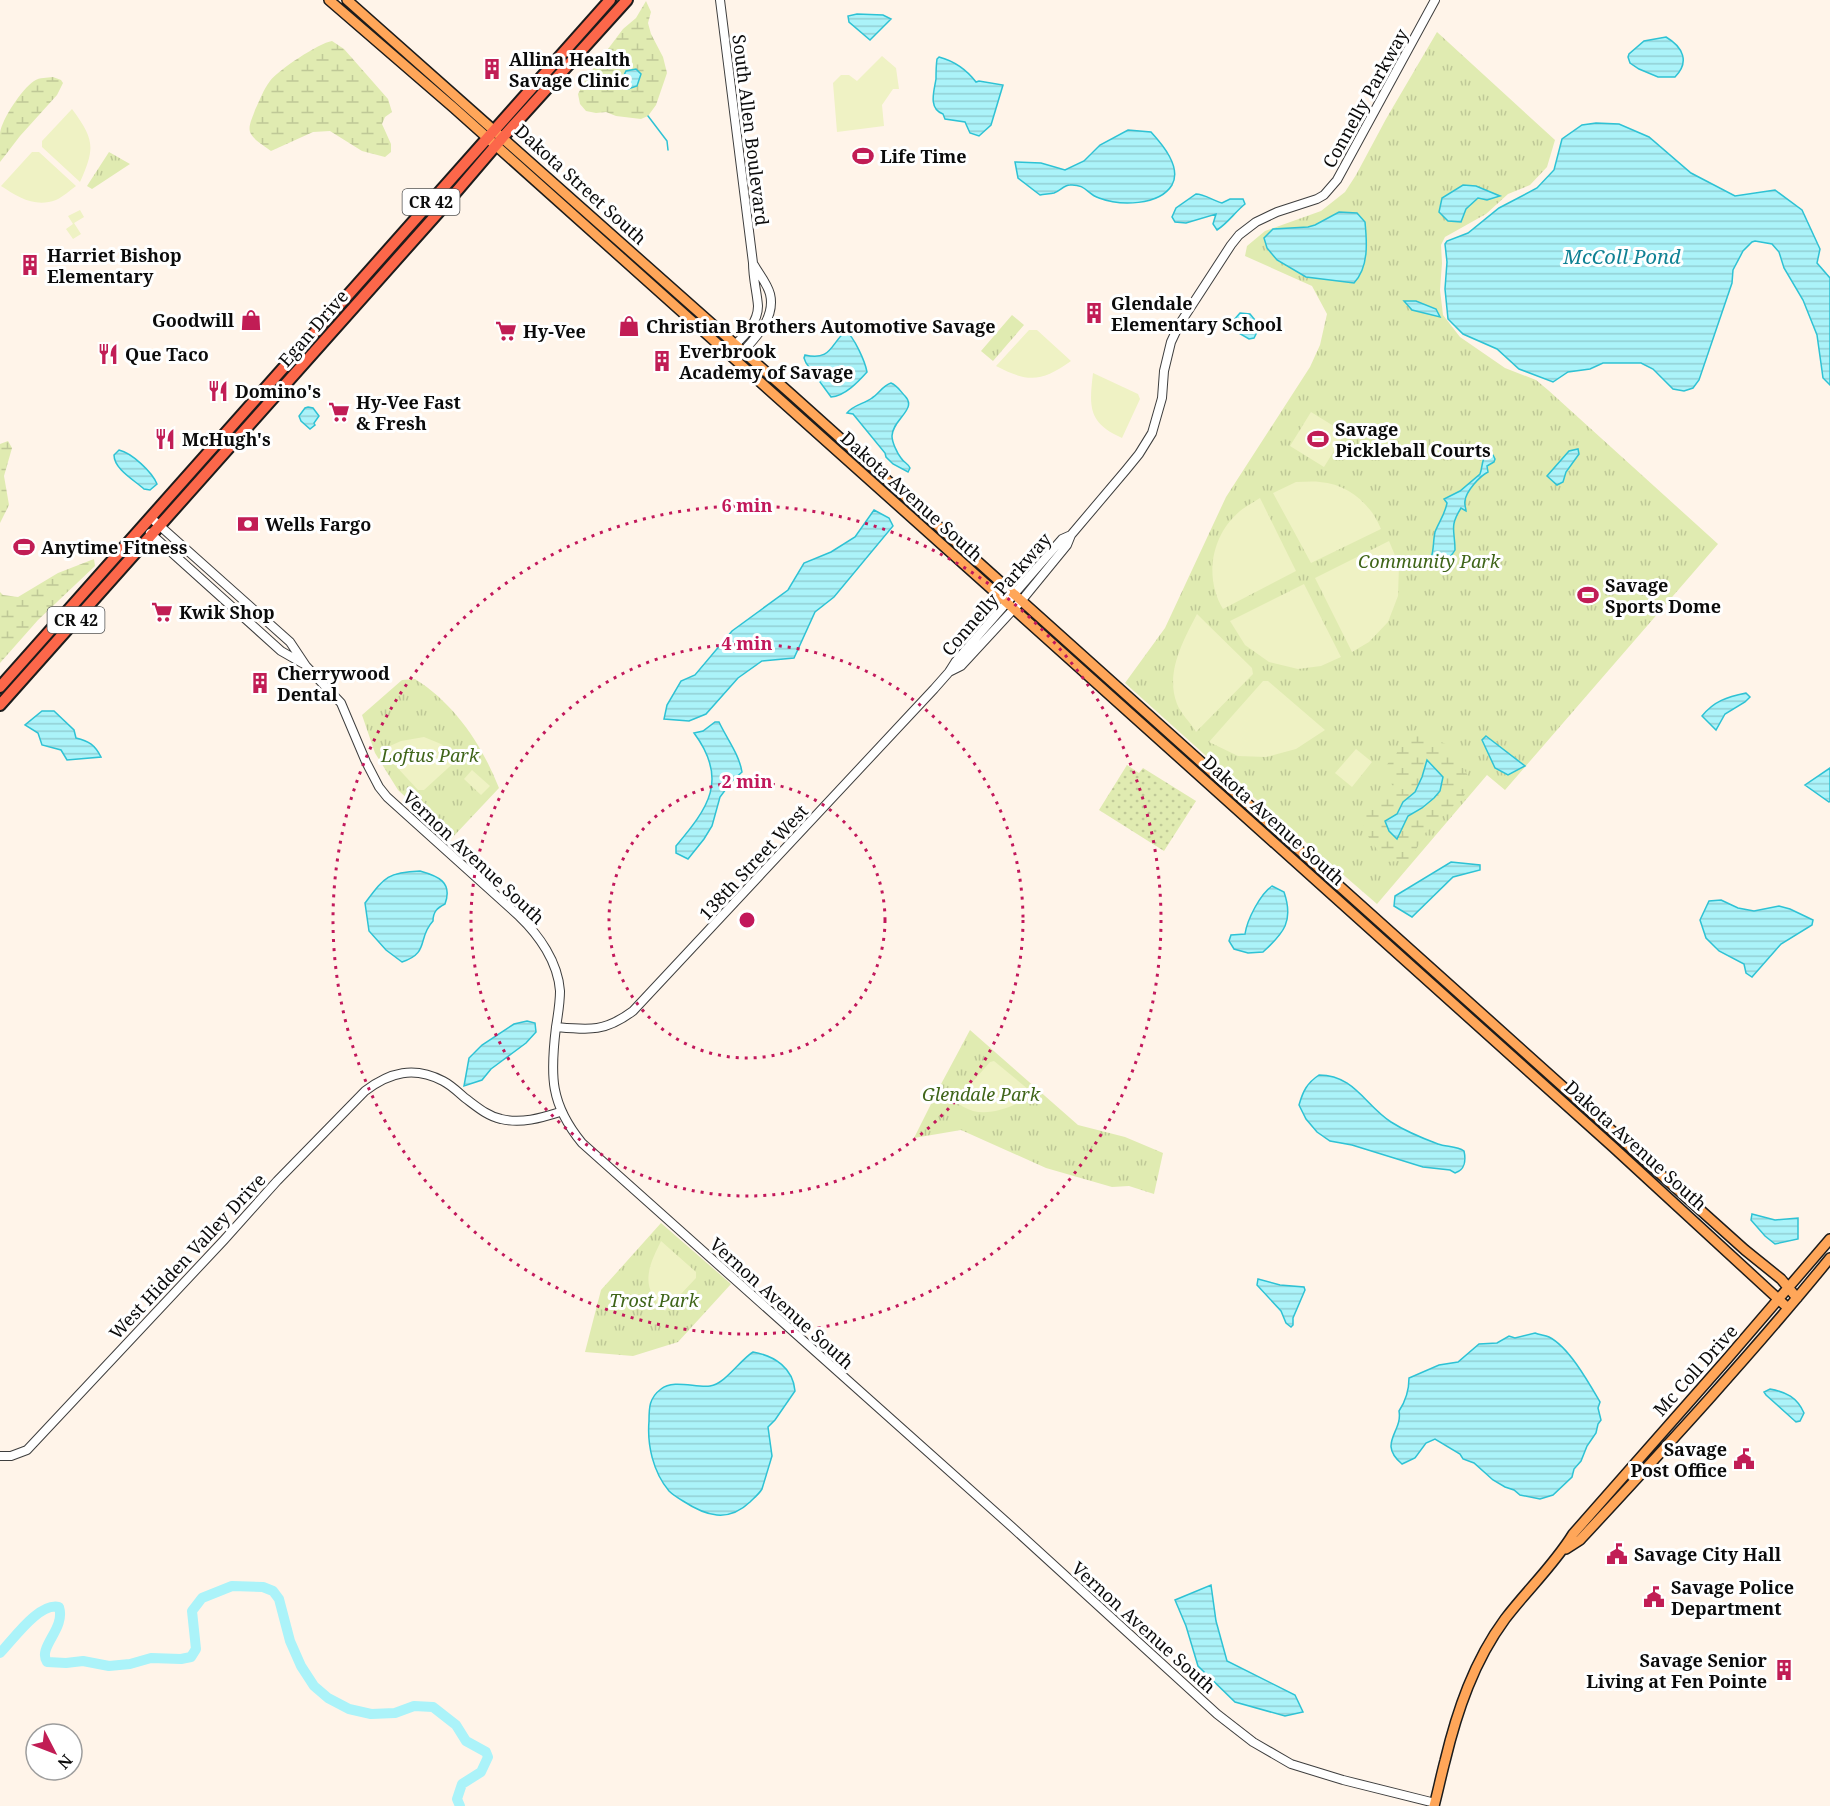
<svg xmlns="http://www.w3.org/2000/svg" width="1830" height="1806" font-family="'Noto Serif',serif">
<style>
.grass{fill:url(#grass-tufts)}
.wetland{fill:url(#wetland-marsh);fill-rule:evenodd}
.garden{fill:url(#garden-dots)}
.pitch{fill:#eff2c4}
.water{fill:url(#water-rules);stroke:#2ec2d4;stroke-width:1.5}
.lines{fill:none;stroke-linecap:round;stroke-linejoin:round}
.stream{stroke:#2ec2d4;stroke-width:1.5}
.river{stroke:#abf3f9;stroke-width:10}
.minor-casing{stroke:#3e3e3e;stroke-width:10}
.major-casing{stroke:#1c1c1c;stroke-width:12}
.highway-casing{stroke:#1c1c1c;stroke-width:14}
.minor{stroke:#fff;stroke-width:8}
.major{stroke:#ffa659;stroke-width:9}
.highway{stroke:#fc674a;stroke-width:10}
.ring{fill:none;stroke:#c2185b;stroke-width:3;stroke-dasharray:3 6}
.labels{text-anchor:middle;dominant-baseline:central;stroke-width:6;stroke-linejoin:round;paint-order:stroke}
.shield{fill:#fff;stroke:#545454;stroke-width:1.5}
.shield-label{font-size:16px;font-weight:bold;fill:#0b0b0b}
.poi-label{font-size:18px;font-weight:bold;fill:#0b0b0b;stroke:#fff;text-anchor:start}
.street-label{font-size:18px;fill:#0b0b0b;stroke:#fff}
.park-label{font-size:18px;font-style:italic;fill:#3f6519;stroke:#fff}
.water-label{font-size:20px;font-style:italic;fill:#0f8194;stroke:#fff}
.centre{fill:#c2185b;stroke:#fff;stroke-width:3}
.ring-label{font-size:18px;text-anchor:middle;font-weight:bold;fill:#c2185b;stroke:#fff;stroke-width:6;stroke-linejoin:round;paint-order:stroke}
</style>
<defs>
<pattern id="grass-tufts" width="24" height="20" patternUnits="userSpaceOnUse" patternTransform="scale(1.5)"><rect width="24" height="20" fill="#e0ebb1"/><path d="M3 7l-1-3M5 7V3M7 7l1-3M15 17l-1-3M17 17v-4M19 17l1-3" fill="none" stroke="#bfc897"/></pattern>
<pattern id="wetland-marsh" width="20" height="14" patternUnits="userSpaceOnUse" patternTransform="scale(1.5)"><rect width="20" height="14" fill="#e0ebb1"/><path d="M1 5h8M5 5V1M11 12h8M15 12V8" fill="none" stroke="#bfc897"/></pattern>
<pattern id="garden-dots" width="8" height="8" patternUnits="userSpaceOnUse" patternTransform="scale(1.5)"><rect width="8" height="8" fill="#e0ebb1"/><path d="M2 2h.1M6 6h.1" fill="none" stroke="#bfc897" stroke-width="1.8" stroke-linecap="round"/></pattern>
<pattern id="water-rules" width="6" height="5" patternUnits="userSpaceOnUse" patternTransform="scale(1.5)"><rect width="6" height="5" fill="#abf3f9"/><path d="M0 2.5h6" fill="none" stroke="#92cfd4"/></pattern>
</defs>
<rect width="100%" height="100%" fill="#fff4e9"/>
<path class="grass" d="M1437,32L1555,140L1547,167L1530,185L1508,194L1486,214L1445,237L1441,245L1442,263L1440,290L1443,315L1460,337L1505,368L1536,380L1548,390L1718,544L1505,790L1487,775L1377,904L1204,754L1125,683L1165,628L1226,497L1310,367L1320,345L1327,314L1312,286L1245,256L1247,246L1265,231L1321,211L1345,192L1356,175L1386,119Z
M109,152L130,164L92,189L87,186Z
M1012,315L1024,325L993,361L981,351Z
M415,679C455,704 482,745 499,788L451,839L398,790L375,753L362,715L402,680Z
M970,1030L1078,1125L1125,1137L1163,1153L1154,1194L1129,1186L1112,1187L1046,1168L961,1130L914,1138L940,1086Z
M661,1223L731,1284L678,1342L633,1356L585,1352L601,1290Z"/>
<path class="wetland" d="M646,1L651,12L648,23L651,34L663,57L667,73L656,105L648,116L641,119L616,116L606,112L596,113L586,111L580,104L578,94L587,77L623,29L636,18Z
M332,41L344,49L388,99L392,112L385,117L382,124L391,144V152L385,157L362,151L330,131L313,132L271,151C265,146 253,140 250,132C248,125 253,117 255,110C260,100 263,90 270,81C278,70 319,43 332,41Z
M53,77L61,80L63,83L57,95L20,136L0,162C0,153 0,142 0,133C2,119 22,89 34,81C40,77 47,78 53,77Z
M8,441L12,448L4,476L9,505L0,523V444Z
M94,559L95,566L38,620L0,663V592L3,595L18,597L58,573Z
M1415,730L1450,746L1471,781L1464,796L1426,832L1410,860L1386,862L1369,838L1361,819L1394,790L1385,767ZM1426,760L1434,798C1416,813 1408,816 1385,821L1397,814L1403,802L1415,792L1422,777Z"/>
<path class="garden" d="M1127,765L1139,773L1143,768L1196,801L1164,851L1099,810Z"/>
<path class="pitch" d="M882,56L896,68L899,89H893L882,105L884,126L837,132L833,83L841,75H849L857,81Z
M72,109C95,140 95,148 80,182L42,147V141Z
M32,152H39L76,186C70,190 63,197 56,200C35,208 18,197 1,186Z
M80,210L84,217L74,223L81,234L73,239L66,229L73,224L68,216Z
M1029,330H1037L1071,361C1041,382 1029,383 996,366Z
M1093,373L1138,394L1140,399L1122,438C1088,423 1089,407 1093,373Z
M1311,412L1345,433L1324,467L1290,446Z
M1296,482C1304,482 1312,481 1320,482C1348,484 1371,504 1381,529L1311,563L1273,493Z
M1260,498L1296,571L1223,609C1204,578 1211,535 1240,511C1246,506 1254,502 1260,498Z
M1389,541L1399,565L1398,596L1388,622L1369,642L1352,652L1315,578Z
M1304,584L1341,657L1321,666L1298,669L1269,662L1245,645L1230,621Z
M1197,614L1252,668L1253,674L1196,732C1191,723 1181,714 1177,704C1165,673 1183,641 1197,614Z
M1263,681H1268L1325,730L1296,749L1266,757L1238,756L1209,742Z
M424,737L441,744L459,758L424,790H418L381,750L401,741Z
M1356,749L1372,762L1352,787L1335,773Z
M472,770L490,786L481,795L464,779Z
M994,1061L1034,1094C1017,1105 993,1116 973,1111C967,1109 960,1105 955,1102L990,1062Z
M661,1241L696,1272V1278L665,1311C661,1306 655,1301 653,1296C642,1277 653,1258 661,1241Z"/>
<path class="water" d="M857,14L883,15L891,19L870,40L849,22L848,16Z
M1666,37C1683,47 1690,62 1675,77H1658L1639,69L1630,63L1628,57L1629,54L1644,41Z
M939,57C954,61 966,69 976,82L979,81L1003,85L991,125L979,136L970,133L965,122L945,119L943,114C928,109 934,91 936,79C936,72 936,66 937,59Z
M636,69L641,74L637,86L628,89L623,88L620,84L626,71Z
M1596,123L1619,124L1649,137L1691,173L1735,196L1775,190L1802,210L1820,249L1817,263L1830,278V385L1823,378L1817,335L1803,300L1784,268L1779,252L1772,244L1755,241L1752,242L1743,251L1733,270L1732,283L1699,380L1693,388L1684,391L1673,389L1653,369L1641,363H1603L1590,369L1568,372L1553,382L1519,369L1497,349L1463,334L1448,319L1445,289L1447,262L1445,244L1447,241L1468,233L1499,208L1537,188L1554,170L1562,139L1582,125Z
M1128,130L1151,132C1162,144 1182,167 1172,185C1159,206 1120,206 1099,198C1087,194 1086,184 1070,185C1064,185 1060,191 1054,193C1050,194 1044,194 1040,195L1018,178L1015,162L1041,163L1065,170L1084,161L1100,145Z
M1463,185L1476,186L1500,196L1487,200L1478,198L1466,209L1461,222L1448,221L1439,212L1442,198Z
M1196,194C1205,194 1213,201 1222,203L1230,199H1243L1245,204C1235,212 1228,223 1217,230L1213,224L1216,214L1186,223L1175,222L1172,217L1176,208Z
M1339,212L1357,213L1365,222C1367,242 1369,267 1354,283L1306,277L1277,260L1267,248L1264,238L1273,229L1308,227L1315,225Z
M1404,301H1416L1436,309L1440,317L1412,310Z
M1240,313L1250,314L1260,326L1254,338L1249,339L1237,332L1233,321Z
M846,331C854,337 865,361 867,372C858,382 845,396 831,397L806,363L804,358L805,355C832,361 830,344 846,331Z
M891,383C898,386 900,391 905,396C918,409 892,420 892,436C892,442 897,453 901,458C904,463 908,463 910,468L908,472L893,464L886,457L885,453L853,414L847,413C853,405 864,404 872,398C880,393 882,386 891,383Z
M308,407L313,408L319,416L314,423L315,425L310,429L301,421L299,416L305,408Z
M1578,449L1579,454L1566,472L1563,482L1557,485L1547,476L1569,451Z
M119,450C132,453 152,472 157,484L150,490L144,489C134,480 114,469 114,455Z
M1488,453L1493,455L1495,459L1494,462L1487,466L1488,472C1480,476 1466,491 1465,501C1464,504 1466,508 1466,511L1461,508C1449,527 1455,530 1455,550C1450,559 1439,565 1431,558C1434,550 1433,541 1435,532C1439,522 1445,514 1447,503L1444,499L1460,491L1480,474C1483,466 1481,459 1488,453Z
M874,510L889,518L893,526L834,597L815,612L794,658L762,661L738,678L706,714L689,721L664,719L667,705L681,681L695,675L732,631L788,590L804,563L831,552L855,537Z
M1746,693L1750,697L1745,702L1725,714L1716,730L1702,716C1714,701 1727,697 1746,693Z
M42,711H54L74,730L76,738C89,741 95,745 101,757L67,760L61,750L42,745L38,733L25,725Z
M715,722H719C727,739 739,754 742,772L732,781L720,797L712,826L704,839L688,859L676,853V846C708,808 729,780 694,733L703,731Z
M1486,736L1525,766L1508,775L1495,768L1482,740Z
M1427,760L1443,777L1440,791L1434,798L1422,808L1408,816L1397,839L1389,831L1385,821L1397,814L1403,802L1415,792L1422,777Z
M1830,768V801L1829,802L1805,785Z
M1451,862L1480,865V870L1453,877L1412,917L1394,906L1395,896Z
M420,871C438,876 453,882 445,904C437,908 433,912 433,921C417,938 430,953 402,962L386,950L369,931L365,903C384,878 387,872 420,871Z
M1272,886L1284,892C1294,921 1284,933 1263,952L1248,953L1234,949L1229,941L1231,935L1245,934C1247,920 1260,894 1272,886Z
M1721,900L1738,908L1754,911L1779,906L1790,909L1813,920L1812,925L1781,944L1752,977L1746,973L1744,964L1719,951L1706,938L1700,920L1709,901Z
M527,1021L535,1023L536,1032L526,1043L491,1069L482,1080L464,1086L469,1058L482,1045L514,1024Z
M1319,1075C1354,1075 1365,1105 1391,1122C1405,1131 1422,1138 1438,1144C1446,1147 1457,1146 1464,1151C1466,1160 1465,1170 1455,1173L1450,1170L1423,1167L1352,1145L1330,1141L1317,1132L1306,1119L1299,1105C1303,1091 1307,1083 1319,1075Z
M1752,1214L1775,1220L1798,1218V1239L1775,1244L1765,1236L1751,1220Z
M1258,1279L1280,1285L1304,1287L1305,1290L1293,1318V1325L1291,1327L1286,1323L1281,1311L1257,1285Z
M1535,1333C1540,1335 1545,1335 1549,1337C1569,1347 1589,1383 1600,1402L1598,1408L1601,1420L1598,1424L1596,1433L1587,1446L1581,1461L1574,1469L1572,1477L1553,1495L1540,1499L1520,1495L1514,1490L1505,1487L1493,1480L1474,1463L1463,1459L1460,1454L1435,1439L1426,1443L1415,1458L1402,1464C1377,1443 1403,1432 1399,1411C1405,1402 1409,1390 1409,1378L1439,1365L1458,1362L1479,1344L1497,1343L1509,1336L1515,1338Z
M753,1352C775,1356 793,1368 795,1391L775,1420L768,1427L772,1456L762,1489C759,1494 754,1498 750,1502C728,1523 706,1516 683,1501C678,1498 673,1495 669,1491C653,1472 647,1445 649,1421C649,1408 649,1398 661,1389C673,1379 696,1388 710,1386C725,1384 740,1360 753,1352Z
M1770,1389C1786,1392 1797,1397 1804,1413L1800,1421L1796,1422L1766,1395L1764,1392Z
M1211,1585L1216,1621L1227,1661L1295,1695L1303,1712L1285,1716L1235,1702L1198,1666L1186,1626L1175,1600Z"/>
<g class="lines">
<path class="stream" d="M648,116L667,141L668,150"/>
<path class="river" d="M0,1653C13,1640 39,1602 59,1607C66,1629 37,1647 47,1662L66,1663L83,1661L109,1666L130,1664L151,1658L181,1659L191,1657L196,1649L192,1611L202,1598L232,1586L263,1587L273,1591L279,1599L290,1641L301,1666L314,1686L328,1698L349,1709L371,1714L395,1713L414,1706L433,1707L456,1725L466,1741L486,1752L488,1757L481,1772L462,1784L457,1799L460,1806"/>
<defs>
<path id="minor" d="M720,0L753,263C753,279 757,292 758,306C758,326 739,340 727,353
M739,356C754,339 776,319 770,294C767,283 759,274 754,265
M151,518L290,642L306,666L341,703L366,762L379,787L387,797L519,916C539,935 558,962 560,991C560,1003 558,1015 556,1027C550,1076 550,1104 582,1143L1012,1527L1217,1714L1253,1742L1291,1764L1343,1780L1435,1803
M150,533L281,651L302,663
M949,672L961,666L1022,600L1067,545L1071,535L1126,470L1139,454L1152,433L1162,398L1164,371L1171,342L1179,325L1231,245L1239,235L1256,222L1277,212L1317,199L1324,195L1337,180L1435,0
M557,1027C589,1030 605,1032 633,1011L934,689L949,672L956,661L1062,539L1071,535
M0,1456H11L27,1450L224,1240L277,1181L365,1091C390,1072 414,1066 443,1081C451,1085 458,1092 465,1098C476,1106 487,1116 501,1119C521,1124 541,1118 560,1112"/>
<path id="major" d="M329,0L454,108L1006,602L1613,1147L1788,1308
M347,0L791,394L1745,1250L1781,1279L1797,1298
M1566,1549L1580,1540C1665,1448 1751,1355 1830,1258
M1434,1806C1438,1791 1441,1776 1445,1761C1457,1711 1474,1661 1505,1619C1527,1590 1554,1565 1573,1534L1727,1359L1830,1239"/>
<path id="highway" d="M0,687L610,0
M0,705L444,206L503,137L627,0"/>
</defs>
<use href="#minor" class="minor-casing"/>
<use href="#major" class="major-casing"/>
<use href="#highway" class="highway-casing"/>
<use href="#minor" class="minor"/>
<use href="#major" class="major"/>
<use href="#highway" class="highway"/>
</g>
<g class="ring">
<circle cx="747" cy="920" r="138"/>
<circle cx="747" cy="920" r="276"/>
<circle cx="747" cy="920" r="414"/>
</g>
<defs>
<symbol id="building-bare" viewBox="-9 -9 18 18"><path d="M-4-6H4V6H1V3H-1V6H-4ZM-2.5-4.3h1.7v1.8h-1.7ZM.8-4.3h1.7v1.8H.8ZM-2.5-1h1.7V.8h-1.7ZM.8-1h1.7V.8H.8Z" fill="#c11d55" stroke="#fff" stroke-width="2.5" paint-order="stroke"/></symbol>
<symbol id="stadium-bare" viewBox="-9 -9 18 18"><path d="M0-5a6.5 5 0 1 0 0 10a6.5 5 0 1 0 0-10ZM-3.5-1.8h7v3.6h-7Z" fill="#c11d55" stroke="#fff" stroke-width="2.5" paint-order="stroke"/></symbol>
<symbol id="shop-bare" viewBox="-9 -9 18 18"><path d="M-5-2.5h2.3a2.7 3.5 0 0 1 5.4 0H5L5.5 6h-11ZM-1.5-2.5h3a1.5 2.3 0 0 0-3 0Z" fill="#c11d55" stroke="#fff" stroke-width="2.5" paint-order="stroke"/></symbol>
<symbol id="supermarket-bare" viewBox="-9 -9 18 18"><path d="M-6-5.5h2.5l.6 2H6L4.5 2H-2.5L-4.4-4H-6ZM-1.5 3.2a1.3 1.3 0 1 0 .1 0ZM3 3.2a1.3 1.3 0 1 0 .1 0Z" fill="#c11d55" stroke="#fff" stroke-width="2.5" paint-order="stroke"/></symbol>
<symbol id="restaurant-bare" viewBox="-9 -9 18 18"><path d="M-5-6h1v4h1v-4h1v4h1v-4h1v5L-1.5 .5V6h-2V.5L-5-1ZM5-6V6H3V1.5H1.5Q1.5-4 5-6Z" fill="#c11d55" stroke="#fff" stroke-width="2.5" paint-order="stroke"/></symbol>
<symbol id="bank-bare" viewBox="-9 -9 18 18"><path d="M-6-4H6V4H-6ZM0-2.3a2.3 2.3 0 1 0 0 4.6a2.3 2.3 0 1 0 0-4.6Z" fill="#c11d55" stroke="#fff" stroke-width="2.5" paint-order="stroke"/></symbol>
<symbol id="civic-bare" viewBox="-9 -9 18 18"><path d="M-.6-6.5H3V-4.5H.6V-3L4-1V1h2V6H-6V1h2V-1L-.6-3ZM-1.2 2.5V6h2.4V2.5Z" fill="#c11d55" stroke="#fff" stroke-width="2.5" paint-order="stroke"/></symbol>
</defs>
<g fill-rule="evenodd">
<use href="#building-bare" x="477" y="54" width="30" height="30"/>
<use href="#stadium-bare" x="848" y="141" width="30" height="30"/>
<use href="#building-bare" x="15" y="250" width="30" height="30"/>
<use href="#building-bare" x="1079" y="298" width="30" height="30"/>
<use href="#shop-bare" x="236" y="305" width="30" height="30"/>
<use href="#shop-bare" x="614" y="311" width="30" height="30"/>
<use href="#supermarket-bare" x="491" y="316" width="30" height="30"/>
<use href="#restaurant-bare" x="93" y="339" width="30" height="30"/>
<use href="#building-bare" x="647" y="346" width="30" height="30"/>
<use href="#restaurant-bare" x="203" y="376" width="30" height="30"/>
<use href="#supermarket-bare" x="324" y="397" width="30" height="30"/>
<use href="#restaurant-bare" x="150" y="424" width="30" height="30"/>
<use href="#stadium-bare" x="1303" y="424" width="30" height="30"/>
<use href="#bank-bare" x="233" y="509" width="30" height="30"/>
<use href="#stadium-bare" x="9" y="532" width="30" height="30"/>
<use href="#stadium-bare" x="1573" y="580" width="30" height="30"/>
<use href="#supermarket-bare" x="147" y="597" width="30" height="30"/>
<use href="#building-bare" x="245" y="668" width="30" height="30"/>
<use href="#civic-bare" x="1729" y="1444" width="30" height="30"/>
<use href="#civic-bare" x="1602" y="1539" width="30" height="30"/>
<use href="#civic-bare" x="1639" y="1582" width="30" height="30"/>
<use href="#building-bare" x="1769" y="1655" width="30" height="30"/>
</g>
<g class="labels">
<g class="shield">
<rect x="402.5" y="189" width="57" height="26" rx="4.5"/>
<rect x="47.5" y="607" width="57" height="26" rx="4.5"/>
</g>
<g class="shield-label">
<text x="431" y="202">CR 42</text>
<text x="76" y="620">CR 42</text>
</g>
<g class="poi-label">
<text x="509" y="59">Allina Health<tspan x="509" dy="21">Savage Clinic</tspan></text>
<text x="880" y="156">Life Time</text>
<text x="47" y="255">Harriet Bishop<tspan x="47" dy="21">Elementary</tspan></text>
<text x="1111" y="303">Glendale<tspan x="1111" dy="21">Elementary School</tspan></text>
<text x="234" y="320" text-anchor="end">Goodwill</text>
<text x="646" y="326">Christian Brothers Automotive Savage</text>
<text x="523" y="331">Hy-Vee</text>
<text x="679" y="351">Everbrook<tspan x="679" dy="21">Academy of Savage</tspan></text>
<text x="125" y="354">Que Taco</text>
<text x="235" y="391">Domino's</text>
<text x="356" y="402">Hy-Vee Fast<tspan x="356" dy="21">&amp; Fresh</tspan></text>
<text x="1335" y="429">Savage<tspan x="1335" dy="21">Pickleball Courts</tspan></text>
<text x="182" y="439">McHugh's</text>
<text x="265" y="524">Wells Fargo</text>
<text x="41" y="547">Anytime Fitness</text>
<text x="1605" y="585">Savage<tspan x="1605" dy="21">Sports Dome</tspan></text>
<text x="179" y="612">Kwik Shop</text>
<text x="277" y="673">Cherrywood<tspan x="277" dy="21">Dental</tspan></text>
<text x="1727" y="1449" text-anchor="end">Savage<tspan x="1727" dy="21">Post Office</tspan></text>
<text x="1634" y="1554">Savage City Hall</text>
<text x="1671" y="1587">Savage Police<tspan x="1671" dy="21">Department</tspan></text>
<text x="1767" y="1660" text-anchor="end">Savage Senior<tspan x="1767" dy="21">Living at Fen Pointe</tspan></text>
</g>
<g class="street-label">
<text transform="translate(1365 98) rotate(-61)">Connelly Parkway</text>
<text transform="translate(751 130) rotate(83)">South Allen Boulevard</text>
<text transform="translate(581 184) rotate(42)">Dakota Street South</text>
<text transform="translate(313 328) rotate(-49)">Egan Drive</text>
<text transform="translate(912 496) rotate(42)">Dakota Avenue South</text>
<text transform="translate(996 594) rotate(-49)">Connelly Parkway</text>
<text transform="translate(1274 820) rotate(42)">Dakota Avenue South</text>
<text transform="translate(474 857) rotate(43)">Vernon Avenue South</text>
<text transform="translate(753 862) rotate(-47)">138th Street West</text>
<text transform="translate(1636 1145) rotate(42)">Dakota Avenue South</text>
<text transform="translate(187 1256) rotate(-47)">West Hidden Valley Drive</text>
<text transform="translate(782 1303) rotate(42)">Vernon Avenue South</text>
<text transform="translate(1695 1370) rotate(-48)">Mc Coll Drive</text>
<text transform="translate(1144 1627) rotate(42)">Vernon Avenue South</text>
</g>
<g class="park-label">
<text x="1429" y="561">Community Park</text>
<text x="430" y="755">Loftus Park</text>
<text x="981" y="1094">Glendale Park</text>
<text x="654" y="1300">Trost Park</text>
</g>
<g class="water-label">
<text x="1622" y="256">McColl Pond</text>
</g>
</g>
<circle cx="747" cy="920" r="9" class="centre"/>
<g class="ring-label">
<text x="747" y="512">6 min</text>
<text x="747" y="650">4 min</text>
<text x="747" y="788">2 min</text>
</g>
<g transform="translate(54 1752) rotate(132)"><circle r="28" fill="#ffffff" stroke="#9d9d9d" stroke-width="1.5"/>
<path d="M0-4.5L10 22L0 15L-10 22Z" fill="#c11d55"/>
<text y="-9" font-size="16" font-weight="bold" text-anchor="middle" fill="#0b0b0b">N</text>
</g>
</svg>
